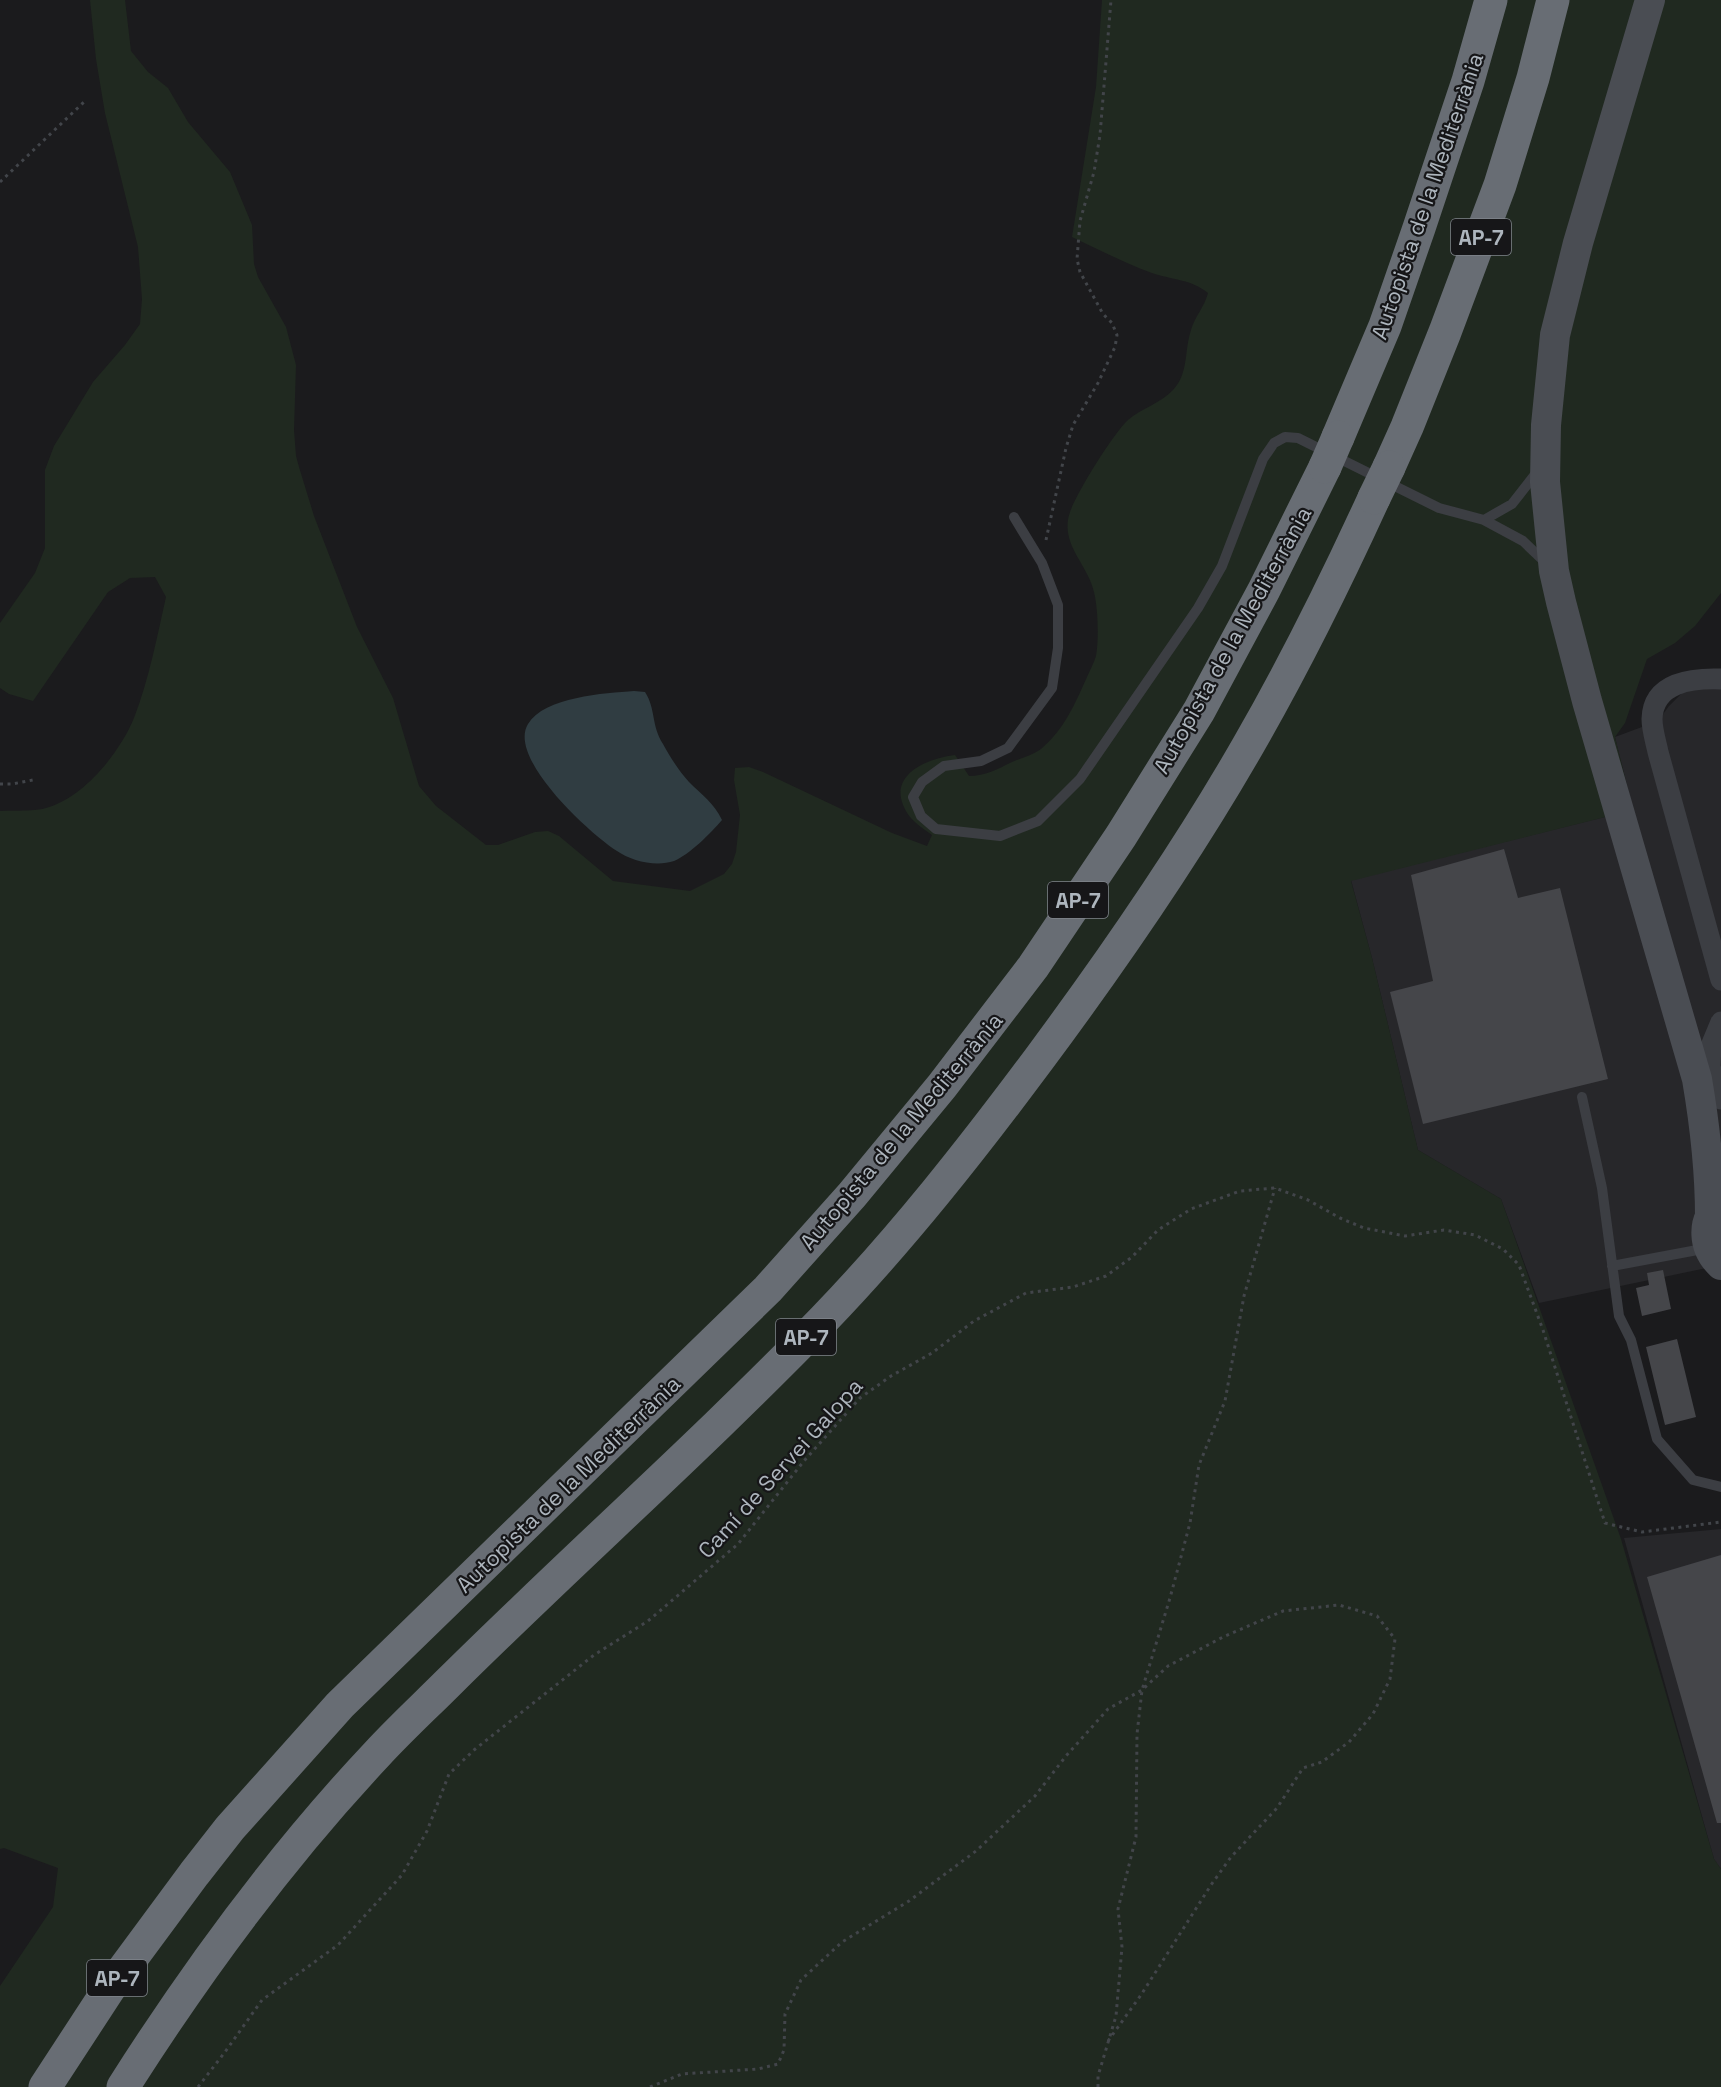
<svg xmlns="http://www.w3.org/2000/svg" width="1721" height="2087" font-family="'Space Grotesk',sans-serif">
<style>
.built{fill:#27272a}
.green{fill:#202920}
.water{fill:#303d42}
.building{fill:#45464a}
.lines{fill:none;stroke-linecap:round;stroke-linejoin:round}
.path{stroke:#42454a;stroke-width:3;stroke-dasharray:3 4.5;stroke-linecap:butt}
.service{stroke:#3c3e43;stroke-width:10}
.minor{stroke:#3c3e43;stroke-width:21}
.secondary{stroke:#4a4d53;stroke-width:30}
.motorway{stroke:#686d74;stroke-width:33}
.motorway-bridge{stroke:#686d74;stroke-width:33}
.labels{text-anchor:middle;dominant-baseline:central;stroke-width:4.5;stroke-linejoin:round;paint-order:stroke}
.shield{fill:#161618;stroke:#80858c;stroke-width:1.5}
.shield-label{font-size:21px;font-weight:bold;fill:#adb5bd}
.street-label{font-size:22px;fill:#adb5bd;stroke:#161618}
</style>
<rect width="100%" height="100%" fill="#1b1b1d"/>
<path class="built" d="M1721,682V1265L1539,1303L1501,1199L1418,1150L1372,958L1351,880L1633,810L1615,737L1658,721L1669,706L1684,691Z
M1721,1529V1869L1714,1859L1624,1538Z"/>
<path class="green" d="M90,0H125L131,51L148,72L168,88L188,122L230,172L252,225L254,264L258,277L286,327L296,365L294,430L296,456L299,467L314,516L357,627L393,698L419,786L436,806L486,845H498L535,832L548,831L559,836L613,881L690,891L724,874L732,864L736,852L740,815L734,780L735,768L749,767L763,772L892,833L927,846L932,835C925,830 916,824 910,817C882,779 922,759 955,755L969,776C985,776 998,769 1012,762C1021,758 1033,755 1041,749C1064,730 1075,704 1087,677C1090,670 1094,663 1096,656C1099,640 1098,608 1094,592C1088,564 1059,544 1070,512C1077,492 1113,434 1128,420C1142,408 1161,403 1173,390C1189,373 1184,351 1191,330C1195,316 1204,308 1208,293C1191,279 1172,280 1152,273C1124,263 1098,249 1072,237L1096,87L1102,0H1721V593L1695,626L1675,643L1647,659L1625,723L1615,737L1633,810L1351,881L1372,958L1418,1150L1501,1199L1621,1539L1714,1859L1721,1869V2087H0V1986L53,1907L58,1868L4,1848L0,1849V811C14,810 32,812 46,808C84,798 120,752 134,718C149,679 157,637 166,597L155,577L130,578L108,592L33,701L9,694L0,688V623L35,573L45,548V470L54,446L93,382L125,345L140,324L142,299L138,247L105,113L96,59Z"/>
<path class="water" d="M634,691L645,692C656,709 651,725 663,744C670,757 679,771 689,782C702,795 714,803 722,820C711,833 689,855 674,861C656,867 631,861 617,851C590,834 507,758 528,724C544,697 605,693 634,691Z"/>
<path class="building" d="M1504,849L1518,898L1560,888L1608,1079L1423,1124L1390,992L1433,981L1411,875Z
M1663,1270L1671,1309L1642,1316L1636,1288L1649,1285L1647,1273Z
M1677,1339L1696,1417L1665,1425L1646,1347Z
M1721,1555V1823H1717L1647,1577Z"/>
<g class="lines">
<path class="path" d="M0,182L85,101
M1046,540L1066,448L1073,425L1098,383L1115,347L1117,335L1112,323L1103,314L1080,272L1077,259L1080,221L1094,172L1100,135L1111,0
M0,784H12L33,780
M198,2087L225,2052L262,2000L338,1945L402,1875L427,1831L449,1774L474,1750L594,1655L648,1621L738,1544L804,1461L860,1398L891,1376L932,1353L974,1321L1026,1293L1073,1287L1106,1276L1132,1257L1158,1230L1191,1209L1240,1191L1275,1188L1308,1200L1340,1218L1364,1228L1405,1236L1444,1230L1475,1235L1503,1249L1519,1265L1543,1330L1605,1523L1642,1532L1721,1522
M650,2087L682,2074L758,2069L778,2064L784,2050L785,2014L801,1980L842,1942L909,1901L976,1851L1035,1796L1066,1756L1108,1709L1142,1690L1168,1666L1223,1637L1283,1611L1339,1605L1377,1616L1395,1639L1390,1679L1373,1714L1349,1742L1322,1762L1303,1768L1277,1808L1231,1857L1211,1885L1141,1995L1108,2041
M1098,2087V2076L1116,2016L1122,1947L1118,1909L1136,1837L1137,1734L1142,1690L1170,1598L1190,1523L1199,1465L1225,1401L1244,1296L1275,1188"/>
<path class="service" d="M1014,517L1042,563L1058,605V648L1052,688L1008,748L981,761L944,766L922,782L913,797L921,816L936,829L1000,836L1038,821L1080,779L1198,608L1222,566L1263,459L1274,443L1285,437L1298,438L1439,508L1484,520L1523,541L1547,564
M1484,520L1512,504L1537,472
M1582,1097L1602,1188L1619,1316L1631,1340L1657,1439L1693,1480L1721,1487
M1612,1266L1708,1248"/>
<path class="minor" d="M1721,679C1692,678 1653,682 1652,719C1652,730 1656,742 1658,752L1721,980
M1721,1022L1711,1046L1710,1067L1721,1099"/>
<path class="secondary" d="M1650,0L1578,243L1555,335L1546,425L1545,482L1554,571L1561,602L1587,701L1697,1079C1705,1126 1710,1170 1710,1217
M1721,1204C1700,1220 1703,1248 1721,1265"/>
<path class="motorway" d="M1338,437L1385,326L1419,228L1468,81L1491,0
M1389,467L1407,427L1445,332L1500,185L1533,78L1553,0
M45,2087L109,1989L194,1874L230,1828L340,1705L768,1289L852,1195L942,1086L1033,967L1121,836L1199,711L1264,590L1325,467
M123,2087C198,1969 281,1856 377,1754C400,1729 425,1706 449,1682C573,1559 703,1444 824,1319C902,1238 972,1149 1039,1059C1114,958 1186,854 1249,744C1295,664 1336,581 1374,498"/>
<path class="motorway-bridge" d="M1325,467L1338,437
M1374,498L1389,467"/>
</g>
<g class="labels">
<g class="shield">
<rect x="1451" y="219" width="60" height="36" rx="4.5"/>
<rect x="1048" y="882" width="60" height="36" rx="4.5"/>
<rect x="776" y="1319" width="60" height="36" rx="4.5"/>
<rect x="87" y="1960" width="60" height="36" rx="4.5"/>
</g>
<g class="shield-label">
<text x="1481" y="237">AP-7</text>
<text x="1078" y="900">AP-7</text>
<text x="806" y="1337">AP-7</text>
<text x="117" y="1978">AP-7</text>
</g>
<g class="street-label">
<text transform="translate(1427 196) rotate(-71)">Autopista de la Mediterrània</text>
<text transform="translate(1232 640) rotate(-61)">Autopista de la Mediterrània</text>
<text transform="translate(901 1131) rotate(-50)">Autopista de la Mediterrània</text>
<text transform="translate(780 1468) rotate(-48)">Camí de Servei Galopa</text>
<text transform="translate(568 1484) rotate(-44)">Autopista de la Mediterrània</text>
</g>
</g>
</svg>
